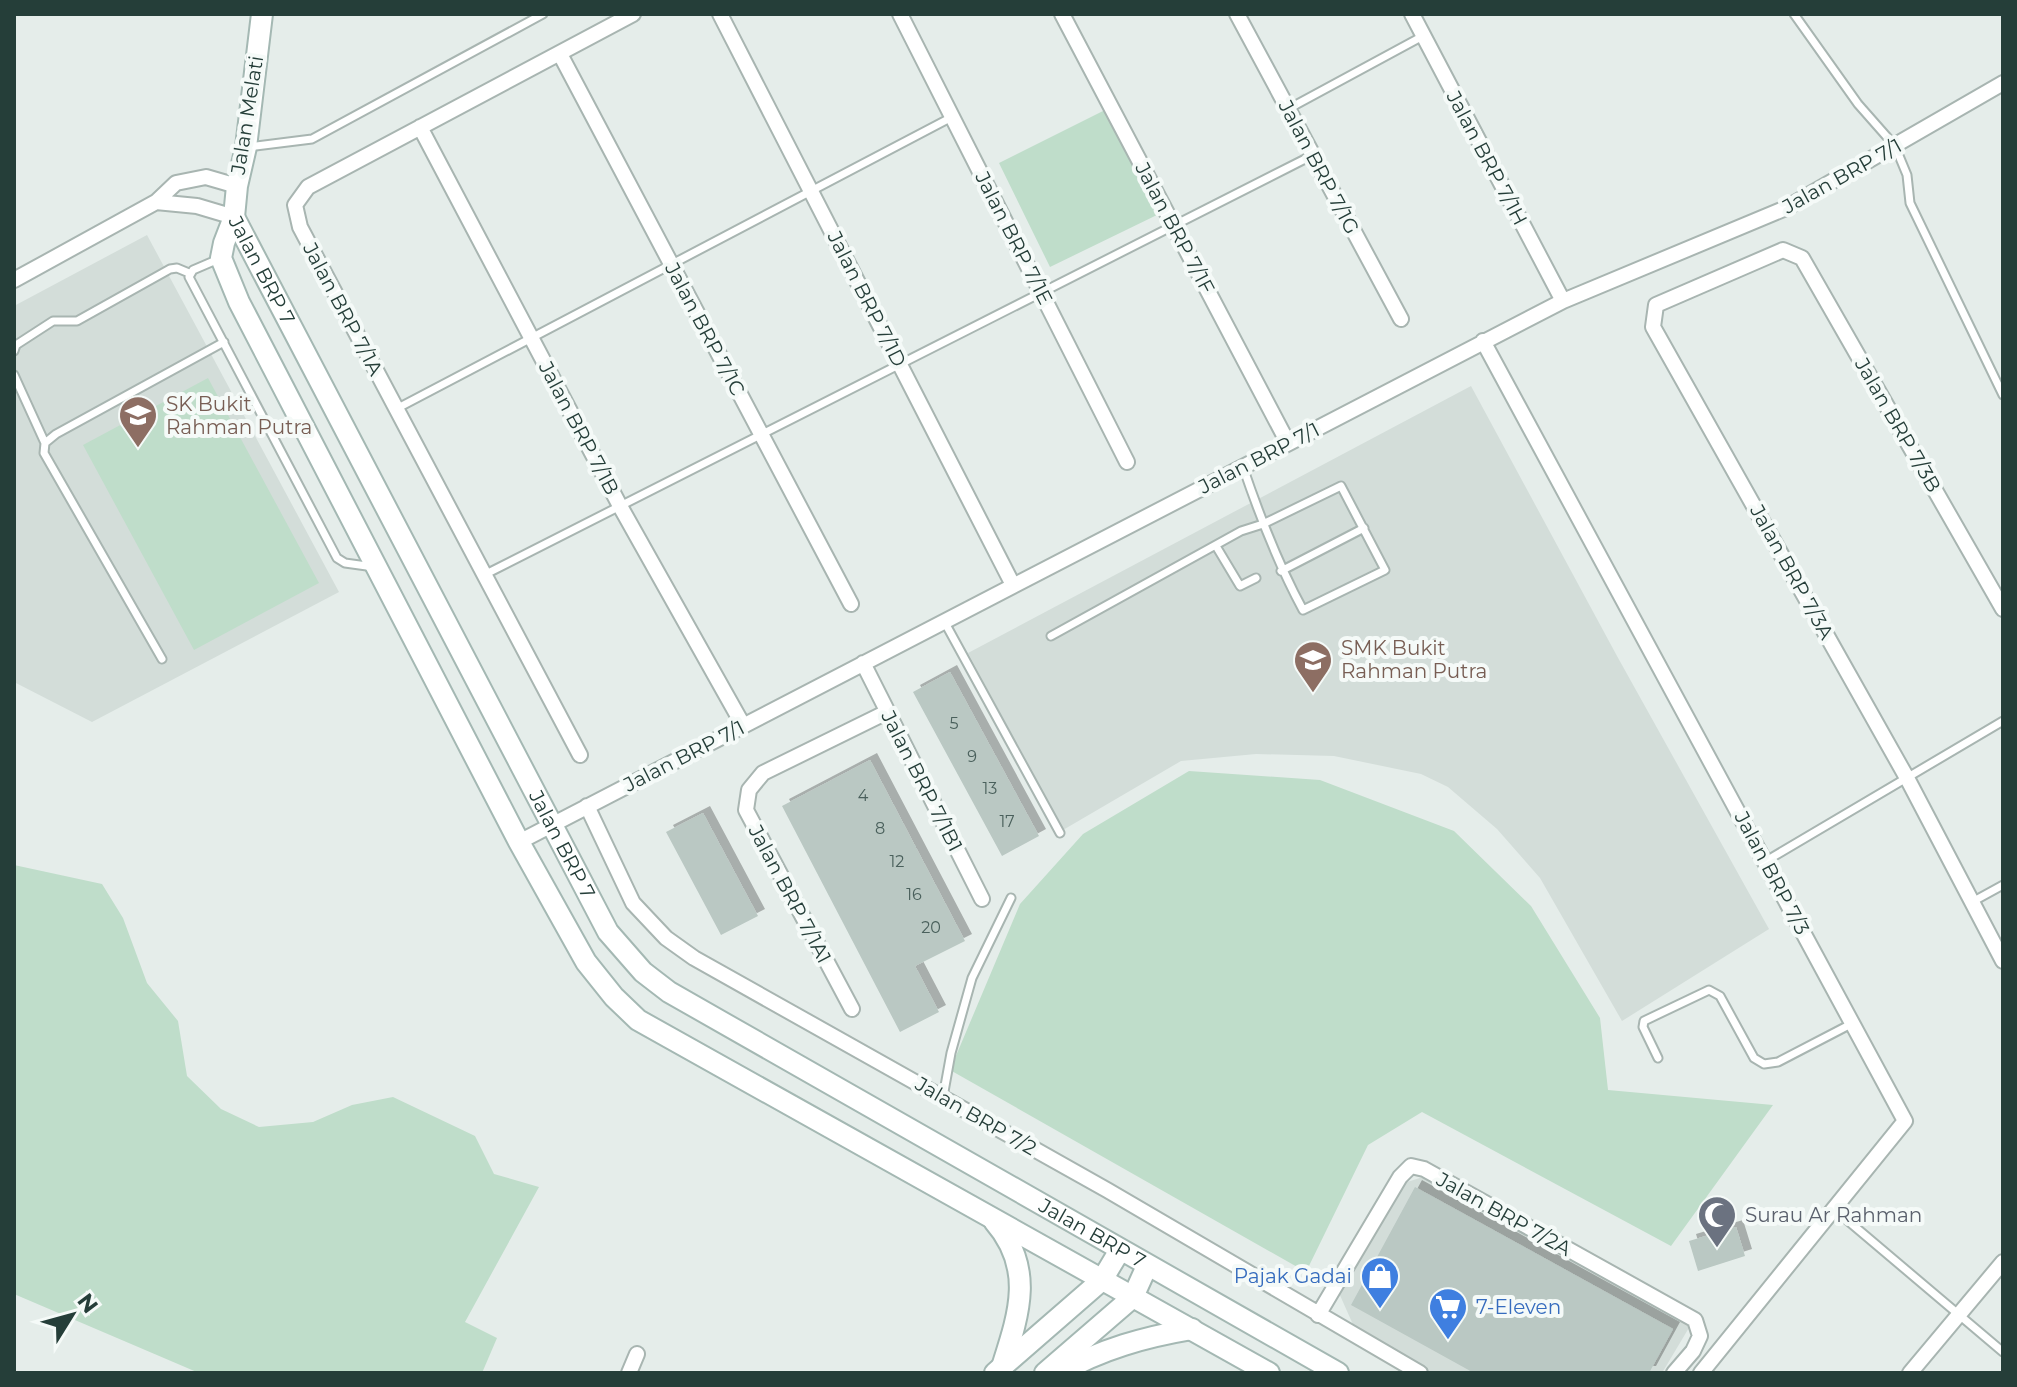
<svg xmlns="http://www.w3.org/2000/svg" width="2017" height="1387" font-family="Montserrat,sans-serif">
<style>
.built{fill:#d3ddd9}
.green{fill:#bfddca}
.building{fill:#bac8c3;filter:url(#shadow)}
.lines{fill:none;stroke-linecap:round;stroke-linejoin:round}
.service-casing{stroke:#a8b5b1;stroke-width:11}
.minor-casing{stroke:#a8b5b1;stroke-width:18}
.secondary-casing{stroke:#a4b8b3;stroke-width:24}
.service{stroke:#fff;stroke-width:7}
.minor{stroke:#fff;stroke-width:14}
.secondary{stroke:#fff;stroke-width:20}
.labels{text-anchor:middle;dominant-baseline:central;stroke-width:8;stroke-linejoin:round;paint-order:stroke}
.number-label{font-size:16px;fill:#4a605c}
.street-label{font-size:20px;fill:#253e39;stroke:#f5faf8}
.education-label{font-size:20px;fill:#785e54;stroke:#f5faf8;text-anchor:start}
.worship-label{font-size:20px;fill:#5b616d;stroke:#f5faf8;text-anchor:start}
.shop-label{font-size:20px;fill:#366cbe;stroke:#f5faf8;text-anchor:end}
</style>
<defs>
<filter id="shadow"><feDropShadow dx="7" dy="-7" stdDeviation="0" flood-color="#0004"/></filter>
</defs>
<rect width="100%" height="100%" fill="#e5edea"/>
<path class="built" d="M147,235L339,592L92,722L14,682V306Z
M1471,386L1617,656L1769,929L1622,1021L1540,878L1497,829L1448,787L1421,774L1334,756L1256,754L1181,761L1063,830L968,653Z
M1423,1177L1690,1326L1662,1373H1433L1355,1329L1339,1293L1404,1183Z"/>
<path class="green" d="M1105,110L1159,214L1050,267L999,163Z
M208,378L319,583L194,650L83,445Z
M1189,771L1320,780L1454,831L1531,906L1600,1018L1608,1090L1773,1105L1671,1246L1422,1112L1368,1145L1306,1272L950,1070L1020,904L1083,834Z
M14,865L102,884L123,918L147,983L178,1021L187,1076L221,1109L259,1127L313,1122L352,1105L393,1097L475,1136L494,1174L539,1187L465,1322L497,1338L482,1373H199L14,1294Z"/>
<path class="building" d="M950,672L1039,836L1002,856L913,692Z
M870,760L965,941L915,966L939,1012L900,1032L782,806Z
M703,813L758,916L721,935L666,832Z
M1415,1187L1673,1329L1649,1373H1474L1351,1305Z
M1736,1227L1745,1256L1698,1271L1689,1241Z"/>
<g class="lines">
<defs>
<path id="service" d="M1794,14L1858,104L1895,146L1907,175L1910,203L2003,395
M1288,109L1423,36
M248,147L312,139L543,14
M221,258L193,270L189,277L337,558L345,563L374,567
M14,351L16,345L53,321H77L170,269L177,268L189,273
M14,375L45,443
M396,409L952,117
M1216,546L1240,586L1256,578
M1281,571L1364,528
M484,575L1313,155
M944,621L1060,833
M1051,636L1241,531L1263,524L1341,486L1385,570L1303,610C1278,564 1260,517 1243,467
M162,659L44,453L45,443L56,434L224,342
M1766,861L2003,721
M1972,902L2003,885
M1658,1058L1643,1027L1644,1021L1709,990L1720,996L1754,1058L1764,1064L1778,1062L1853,1023
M943,1097L951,1053L972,978L1011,898
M1834,1209L2003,1352"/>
<path id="minor" d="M720,14L1013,585
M900,14L1127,462
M1062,14L1288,443
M1237,14L1401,319
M1412,14L1563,301
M560,54L851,604
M420,127L620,506L743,725
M156,202L197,206L234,217
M14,280L156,202L176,183L206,177L237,186
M1483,341L1905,1121L1701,1373
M2003,609L1802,258L1783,250L1656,305L1653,327L1907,778L2003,961
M863,663L982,899
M580,755L300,227L295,205L308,187L633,14
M587,806L633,903L666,938L694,958L1107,1190L1420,1373
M519,842L1563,301L1786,208L2003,83
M852,1009L746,810L749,790L763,773L887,712
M1318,1315L1400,1177L1411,1166L1424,1169L1695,1320L1700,1336L1693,1351L1674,1373
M629,1373L637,1354
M1910,1373L2003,1262"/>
<g id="secondary">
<path d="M262,14L246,147L237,186L234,217L224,243L221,258L239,302L519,842L586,962L614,997L638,1020L1269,1373"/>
<path id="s1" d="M234,217L608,932L643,972L669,992L1338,1373"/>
<path d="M994,1221C1035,1268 1019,1314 1002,1367"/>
<path d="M995,1373L1102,1280L1120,1250"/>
<path d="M1045,1373L1133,1297L1147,1266"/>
<path d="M1060,1373C1101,1349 1145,1337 1192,1329"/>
</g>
</defs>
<use href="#service" class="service-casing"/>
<use href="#minor" class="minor-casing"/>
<use href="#secondary" class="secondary-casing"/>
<use href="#service" class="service"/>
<use href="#minor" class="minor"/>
<use href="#secondary" class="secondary"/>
</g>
<defs>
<symbol id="school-pin" viewBox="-11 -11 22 30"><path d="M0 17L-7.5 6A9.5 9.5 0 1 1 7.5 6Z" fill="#8d6e63" stroke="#f5faf8"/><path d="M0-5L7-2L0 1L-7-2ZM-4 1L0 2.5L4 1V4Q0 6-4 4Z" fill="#fff"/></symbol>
<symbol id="mosque-pin" viewBox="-11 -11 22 30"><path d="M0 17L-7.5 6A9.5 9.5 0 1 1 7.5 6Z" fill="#6b7280" stroke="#f5faf8"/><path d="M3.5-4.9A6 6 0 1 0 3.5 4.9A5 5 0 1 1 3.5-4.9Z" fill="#fff"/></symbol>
<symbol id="shop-pin" viewBox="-11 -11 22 30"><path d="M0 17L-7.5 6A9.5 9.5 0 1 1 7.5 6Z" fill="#3f7fe0" stroke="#f5faf8"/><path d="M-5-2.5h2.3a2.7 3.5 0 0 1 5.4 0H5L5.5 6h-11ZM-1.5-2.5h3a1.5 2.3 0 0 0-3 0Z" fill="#fff"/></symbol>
<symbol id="supermarket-pin" viewBox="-11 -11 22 30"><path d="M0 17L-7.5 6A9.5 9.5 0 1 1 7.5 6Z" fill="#3f7fe0" stroke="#f5faf8"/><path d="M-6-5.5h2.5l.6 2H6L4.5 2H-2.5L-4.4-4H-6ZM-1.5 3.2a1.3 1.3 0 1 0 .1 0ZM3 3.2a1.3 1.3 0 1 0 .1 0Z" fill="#fff"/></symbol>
</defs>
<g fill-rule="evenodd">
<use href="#school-pin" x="116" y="393" width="44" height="60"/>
<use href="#school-pin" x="1291" y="638" width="44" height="60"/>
<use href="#mosque-pin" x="1695" y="1193" width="44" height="60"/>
<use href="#shop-pin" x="1358" y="1254" width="44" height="60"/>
<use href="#supermarket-pin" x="1426" y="1285" width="44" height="60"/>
</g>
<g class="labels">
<g class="number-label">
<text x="954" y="723">5</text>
<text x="972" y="756">9</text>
<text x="990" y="788">13</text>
<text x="863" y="795">4</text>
<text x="1007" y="821">17</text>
<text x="880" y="828">8</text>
<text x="897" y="861">12</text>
<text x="914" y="894">16</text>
<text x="931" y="927">20</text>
</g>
<g class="street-label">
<text transform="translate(247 115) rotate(-81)">Jalan Melati</text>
<text transform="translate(1487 158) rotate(62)">Jalan BRP 7/1H</text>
<text transform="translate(1319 167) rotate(62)">Jalan BRP 7/1G</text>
<text transform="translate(1842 176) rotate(-29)">Jalan BRP 7/1</text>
<text transform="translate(1175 228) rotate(62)">Jalan BRP 7/1F</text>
<text transform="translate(1014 238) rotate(63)">Jalan BRP 7/1E</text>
<text stroke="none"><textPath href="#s1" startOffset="60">Jalan BRP 7</textPath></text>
<text transform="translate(867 299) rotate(63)">Jalan BRP 7/1D</text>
<text transform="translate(343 309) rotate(62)">Jalan BRP 7/1A</text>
<text transform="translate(705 329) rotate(62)">Jalan BRP 7/1C</text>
<text transform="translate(1898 425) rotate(60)">Jalan BRP 7/3B</text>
<text transform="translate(579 428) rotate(62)">Jalan BRP 7/1B</text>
<text transform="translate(1259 458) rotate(-27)">Jalan BRP 7/1</text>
<text transform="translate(1792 572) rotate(61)">Jalan BRP 7/3A</text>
<text transform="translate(684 756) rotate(-27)">Jalan BRP 7/1</text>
<text transform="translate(922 781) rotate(63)">Jalan BRP 7/1B1</text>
<text stroke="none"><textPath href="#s1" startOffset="708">Jalan BRP 7</textPath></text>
<text transform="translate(1772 873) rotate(62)">Jalan BRP 7/3</text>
<text transform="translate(790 894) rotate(62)">Jalan BRP 7/1A1</text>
<text transform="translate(976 1116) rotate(30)">Jalan BRP 7/2</text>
<text transform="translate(1504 1214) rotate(29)">Jalan BRP 7/2A</text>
<text stroke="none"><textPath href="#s1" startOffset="1380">Jalan BRP 7</textPath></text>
</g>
<g class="education-label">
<text x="166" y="404">SK Bukit<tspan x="166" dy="23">Rahman Putra</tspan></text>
<text x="1341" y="648">SMK Bukit<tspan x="1341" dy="23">Rahman Putra</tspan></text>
</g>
<g class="worship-label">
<text x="1745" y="1215">Surau Ar Rahman</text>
</g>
<g class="shop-label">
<text x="1352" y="1276">Pajak Gadai</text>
<text x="1476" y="1307" text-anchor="start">7-Eleven</text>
</g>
</g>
<rect width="2017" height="1387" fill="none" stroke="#253e39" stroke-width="32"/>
<g transform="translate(72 1315) rotate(53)" stroke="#f5faf8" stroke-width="6" paint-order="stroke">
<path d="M0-6L14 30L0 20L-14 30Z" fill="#253e39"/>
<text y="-12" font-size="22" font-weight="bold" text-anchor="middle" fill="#253e39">N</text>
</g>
</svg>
